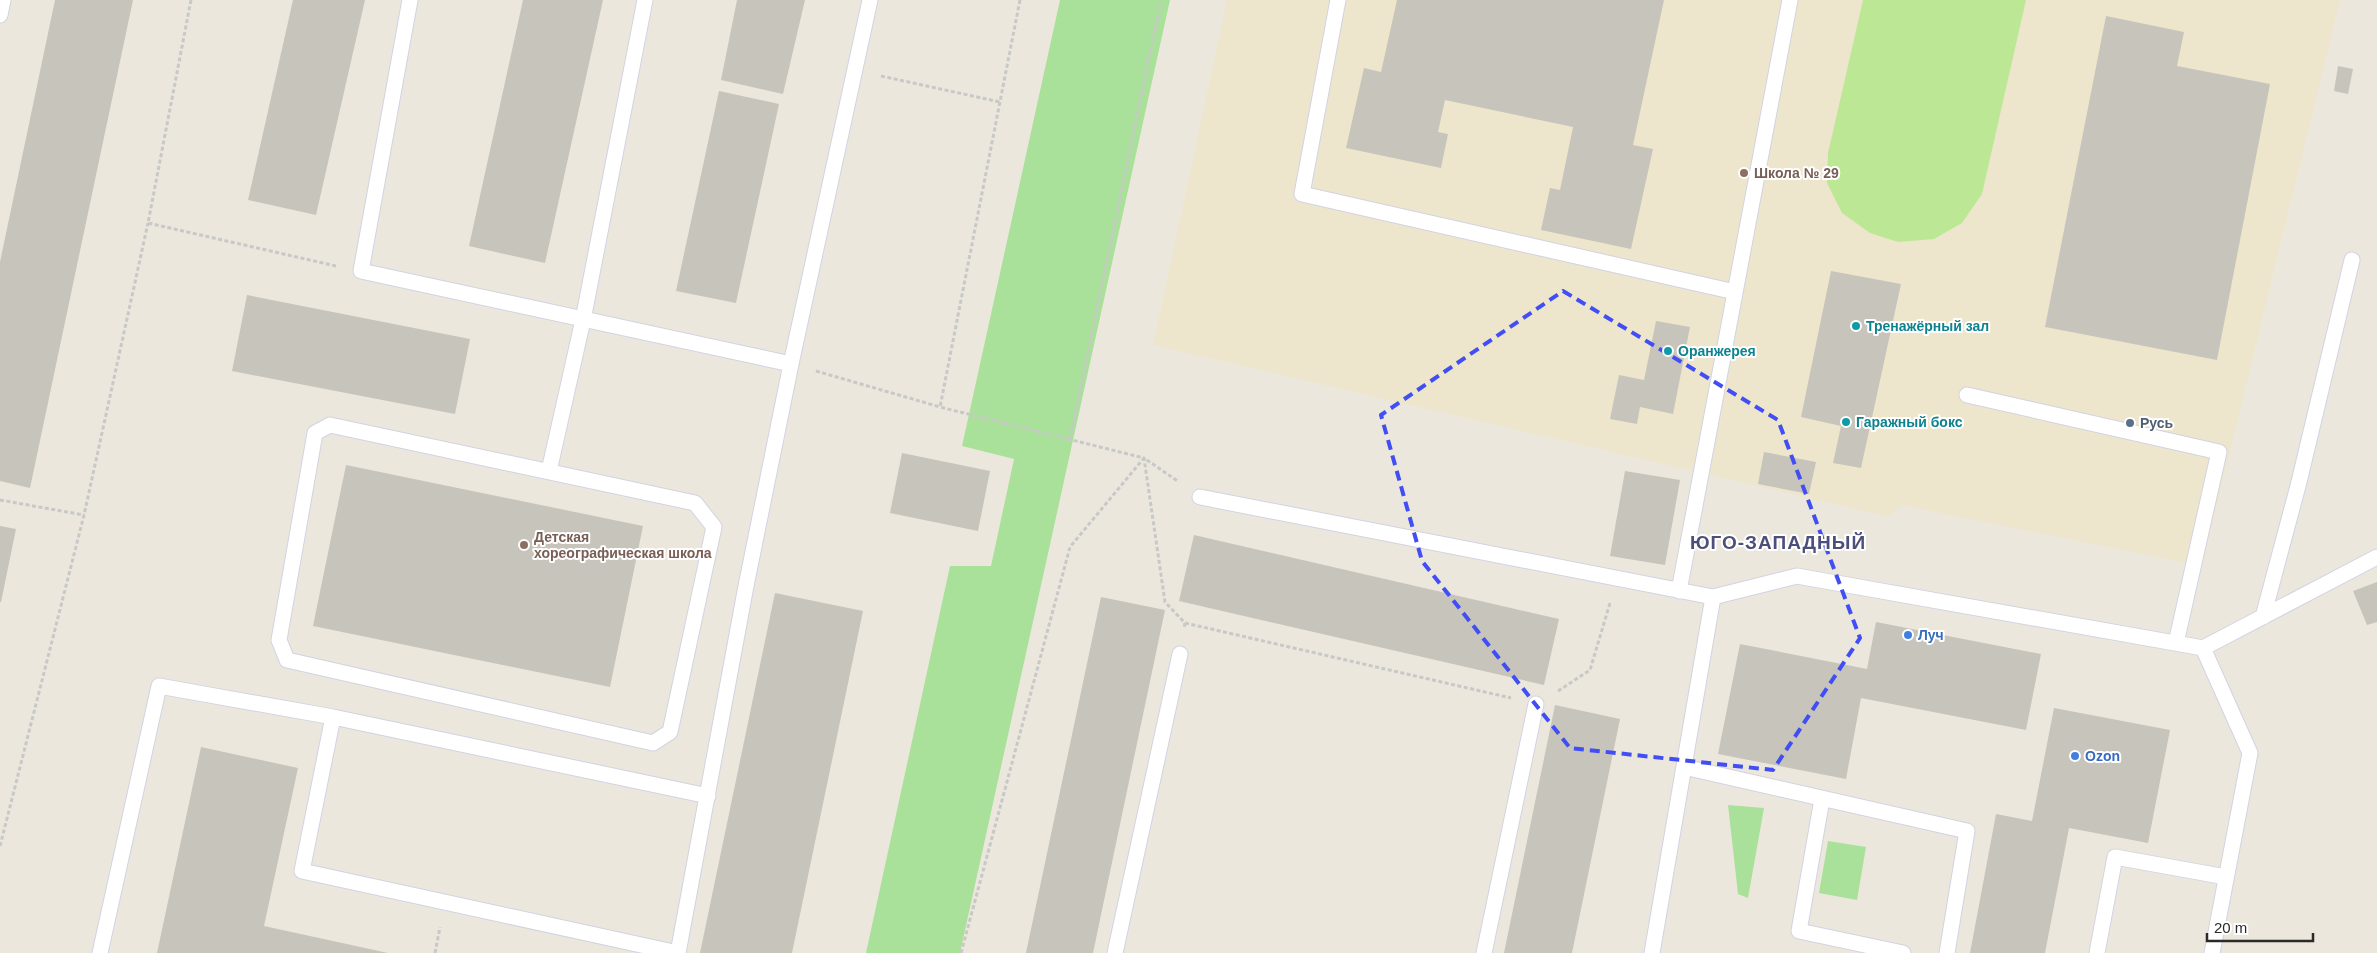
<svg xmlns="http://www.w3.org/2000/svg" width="2377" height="953" font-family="Arial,sans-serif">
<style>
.education{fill:#ede6cc}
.green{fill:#aae19a}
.pitch{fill:#bce896}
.building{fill:#c7c4bc}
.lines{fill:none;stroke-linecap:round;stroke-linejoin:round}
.lane-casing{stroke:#d2d3e2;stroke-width:17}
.path{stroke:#c8c8c8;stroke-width:3;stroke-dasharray:4 2.5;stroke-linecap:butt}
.lane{stroke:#fff;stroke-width:15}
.marked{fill:none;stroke:#414ef4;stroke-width:4;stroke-dasharray:10 6;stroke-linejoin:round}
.education-dot{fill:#8d6e63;stroke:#fff;stroke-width:2}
.culture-dot{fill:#0f9aa8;stroke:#fff;stroke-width:2}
.service-dot{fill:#5c6f8a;stroke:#fff;stroke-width:2}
.shop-dot{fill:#3f7fe0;stroke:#fff;stroke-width:2}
.labels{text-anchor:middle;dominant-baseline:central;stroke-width:4;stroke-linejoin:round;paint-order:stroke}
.education-label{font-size:14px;font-weight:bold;fill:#785e54;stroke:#fff;text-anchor:start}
.culture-label{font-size:14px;font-weight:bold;fill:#0d838f;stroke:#fff;text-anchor:start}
.service-label{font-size:14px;font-weight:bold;fill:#4e5e75;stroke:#fff;text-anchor:start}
.shop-label{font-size:14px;font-weight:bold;fill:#366cbe;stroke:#fff;text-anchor:start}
.district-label{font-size:19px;font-weight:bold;letter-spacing:1px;fill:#4c4f7a;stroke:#fff}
</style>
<rect width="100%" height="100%" fill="#ece7dc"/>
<path class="education" d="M1227,0H2340L2202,566L1901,505L1890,517L1153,345Z"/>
<path class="green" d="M1060,0H1170L960,953H866L950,566H991L1014,459L962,446Z
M1728,805L1764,808L1748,898L1738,894Z
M1828,841L1866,847L1857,900L1819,893Z"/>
<path class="pitch" d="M1863,0H2026L1982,194L1962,223L1934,239L1898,242L1870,233L1842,213L1827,183L1828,153Z"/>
<path class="building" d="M55,0H133L30,488L0,481V262Z
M293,0H365L316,215L248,200Z
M523,0H603L545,263L469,246Z
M737,0H805L783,94L721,80Z
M1397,0H1664L1633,145L1653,149L1631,249L1541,230L1550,188L1560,190L1573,127L1445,100L1438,132L1448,134L1441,168L1346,148L1364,68L1381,72Z
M2106,16L2184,32L2177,66L2270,84L2217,360L2045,327Z
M2338,66L2353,69L2348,94L2334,91Z
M719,91L779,104L736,303L676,291Z
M1831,271L1901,284L1861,468L1833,463L1841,426L1801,417Z
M247,295L470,339L455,414L232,371Z
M1656,321L1690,327L1673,414L1640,407L1637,424L1610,419L1619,375L1644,380Z
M1764,452L1816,462L1809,494L1758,484Z
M902,453L990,471L978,531L890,513Z
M346,465L643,526L610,687L313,626Z
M1625,471L1680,480L1665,565L1610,556Z
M0,526L16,529L1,602H0Z
M1194,535L1559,619L1544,685L1179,601Z
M2377,582V622L2367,625L2353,591Z
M775,593L863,611L792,953H700Z
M1101,597L1165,610L1093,953H1026Z
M1876,622L2041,654L2026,730L1861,698L1846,779L1718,754L1740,644L1867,669Z
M1555,705L1620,719L1572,953H1504Z
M2054,708L2170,730L2148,843L2069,828L2045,953H1970L1996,814L2032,821Z
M201,747L298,768L264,926L388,953H157Z"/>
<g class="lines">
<defs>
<path id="lane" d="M410,0L361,271L791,364L870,0
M1338,0L1302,194L1735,292
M0,15L3,0
M1967,395L2219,452L2176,643
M330,425L695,503L714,527L670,732L653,743L287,660L279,640L315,433Z
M549,471L583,320L645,0
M1200,497L1713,597
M1679,591L1790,0
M2263,617L2299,482L2352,260
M333,717L302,871L678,953L746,586L791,364
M1684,767L1967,831L1947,953
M1822,799L1799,931L1903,953
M100,953L159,686L333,717L708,796
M1115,953L1180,654
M1484,953L1536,704
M1652,953L1713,597L1797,576L2203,648
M2097,953L2115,857L2226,877
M2212,953L2250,753L2203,648L2377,557"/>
</defs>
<use href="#lane" class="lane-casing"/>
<path class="path" d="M191,0L148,223L336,266
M1020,0L940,407L1144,458L1165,602L1185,623L1184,629
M881,76L1000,102
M816,371L940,407
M1070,439L1161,0
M0,500L84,515
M1185,623L1511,698
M1558,691L1590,670L1610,603
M0,846L84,515L148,223
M435,953L440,927
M961,953L1070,547L1144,458L1179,482"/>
<use href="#lane" class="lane"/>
</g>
<path class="marked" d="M1563,291L1778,420L1860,638L1773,770L1570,748L1422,561L1381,415Z"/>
<g class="education-dot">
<circle cx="1744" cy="173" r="5"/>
<circle cx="524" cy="545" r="5"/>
</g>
<g class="culture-dot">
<circle cx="1856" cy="326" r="5"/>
<circle cx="1668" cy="351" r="5"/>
<circle cx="1846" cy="422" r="5"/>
</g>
<circle class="service-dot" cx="2130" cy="423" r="5"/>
<g class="shop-dot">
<circle cx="1908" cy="635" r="5"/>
<circle cx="2075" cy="756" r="5"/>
</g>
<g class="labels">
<g class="education-label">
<text x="1754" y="173">Школа № 29</text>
<text x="534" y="537">Детская<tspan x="534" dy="16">хореографическая школа</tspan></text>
</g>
<g class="culture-label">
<text x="1866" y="326">Тренажёрный зал</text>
<text x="1678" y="351">Оранжерея</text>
<text x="1856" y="422">Гаражный бокс</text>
</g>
<g class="service-label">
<text x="2140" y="423">Русь</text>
</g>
<g class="shop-label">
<text x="1918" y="635">Луч</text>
<text x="2085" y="756">Ozon</text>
</g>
<g class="district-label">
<text x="1778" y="542">ЮГО-ЗАПАДНЫЙ</text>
</g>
</g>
<path d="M2207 933v8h106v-8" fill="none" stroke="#2a2a2a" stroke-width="2.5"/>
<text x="2214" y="933" font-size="15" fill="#2a2a2a" stroke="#ffffff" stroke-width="4" paint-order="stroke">20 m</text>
</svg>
